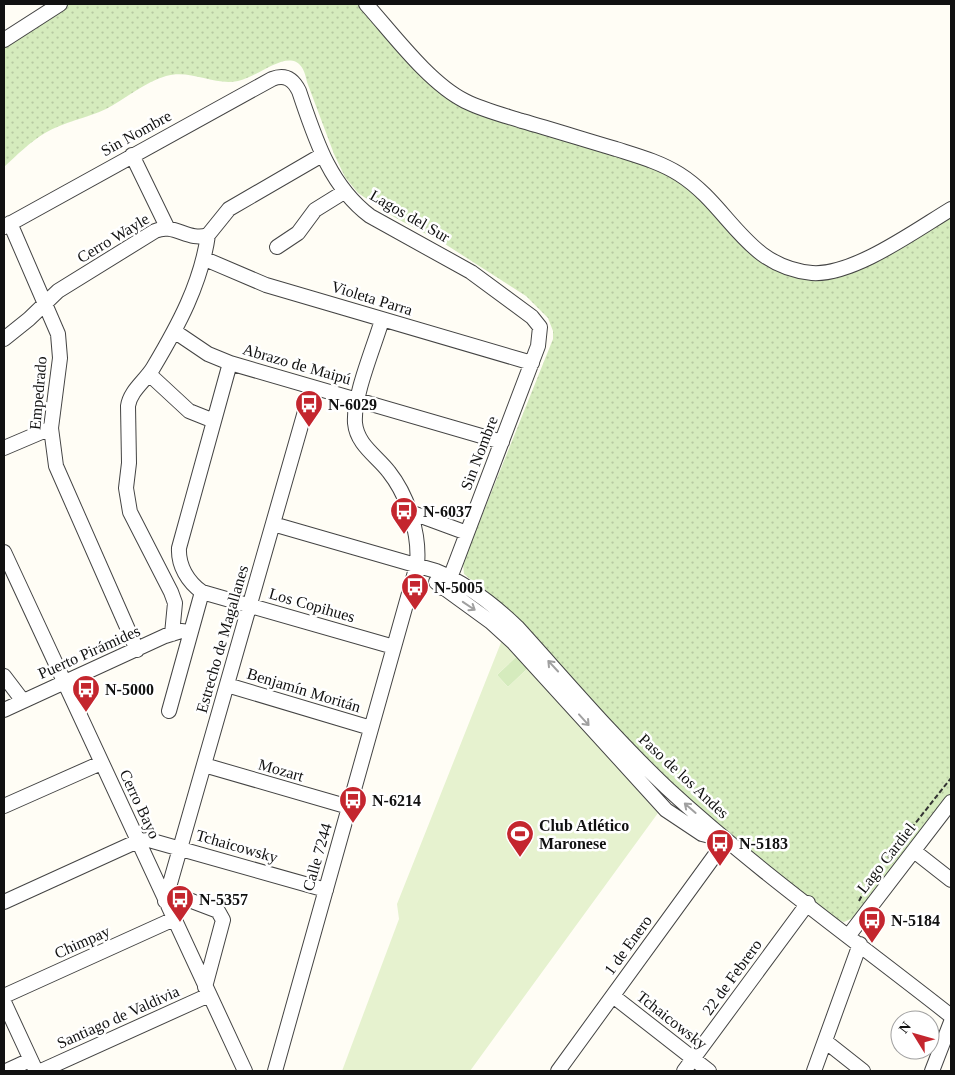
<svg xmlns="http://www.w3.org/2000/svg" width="955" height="1075" font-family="Georgia,serif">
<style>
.grass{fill:#d5ebbd}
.park{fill:url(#park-dots)}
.pitch{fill:#e6f2cf}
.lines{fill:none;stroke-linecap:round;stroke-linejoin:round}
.minor-casing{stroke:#444;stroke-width:16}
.path{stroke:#333;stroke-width:2;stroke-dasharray:5 2.5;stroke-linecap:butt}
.minor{stroke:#fff;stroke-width:14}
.oneway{stroke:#a0a0a0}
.labels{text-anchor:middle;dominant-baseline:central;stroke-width:5;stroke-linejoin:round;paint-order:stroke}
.street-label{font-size:16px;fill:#111;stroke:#fff}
.poi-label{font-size:16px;font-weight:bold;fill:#111;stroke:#fff;text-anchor:start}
</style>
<defs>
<pattern id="park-dots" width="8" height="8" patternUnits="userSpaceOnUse" patternTransform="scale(1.25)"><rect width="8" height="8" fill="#d5ebbd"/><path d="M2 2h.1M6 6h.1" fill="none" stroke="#b6c8a1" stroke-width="1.8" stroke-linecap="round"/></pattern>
</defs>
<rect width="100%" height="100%" fill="#fffdf5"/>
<path class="grass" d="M517,656L528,668L508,687L497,675Z"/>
<path class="park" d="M60,4H366L452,93L664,166L767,258L831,271L951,209V793L855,917L844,922L834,918L726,832L659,771L632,745L526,626L464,574L463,563L553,339V331L548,318L526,296L445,244L394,217L358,193L345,177L334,154L307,82C299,37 263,76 238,81C214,86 191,69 166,76C145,82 125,99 106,109C87,118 63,122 45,133C30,142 17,155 4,167V40Z"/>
<path class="pitch" d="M502,640L517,656L497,675L508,687L528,668L658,813L470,1071H342L399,919L397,904Z"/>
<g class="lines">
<defs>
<path id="minor" d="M366,4C393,34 429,83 465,101C483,110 503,115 522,121C554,130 585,140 616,149C638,156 660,162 679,174C730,206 745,267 812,273C853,276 916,230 951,209
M4,40L60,4
M132,155L167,227
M10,223L58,334L60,358L51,428L56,466L137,650
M4,227L272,79C285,74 293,79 299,91C315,138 329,185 370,216L471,272L532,317L540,327L538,346L450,578L442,588
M277,247L298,233L315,210L344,192
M205,259L266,285L532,363
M174,331L208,354L230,363L502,442
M4,339L29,319L58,291L155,231C174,222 188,242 208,235L229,209L322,155
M230,363L179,548C178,566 188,582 202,592L394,647
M149,374L189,411L214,421
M4,448L51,428
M410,512L467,533
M273,524L436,571C465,583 494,605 517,627C566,681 614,738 667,788C756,870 856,941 951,1016
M4,552L245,1071
M436,582L491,622L513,642L666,810L702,834L726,840
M172,634L175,603L171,592L130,512L126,488L129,463L128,406C130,391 145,381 153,368C178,326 201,284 208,235
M4,676L23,701
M227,685L371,728
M4,710L165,636L181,631L190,632
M169,711L202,592
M204,765L349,807
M4,806L101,763
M914,851L951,880
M168,892L218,911L223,920L205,987
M165,901L312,387
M4,902L138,841L149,840L326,890
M849,935L951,802
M4,996L174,919
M613,996L709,1071
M4,1002L36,1071
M825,1041L863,1071
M6,1071L30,1060
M41,1071L209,995
M275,1071L417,565C420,534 408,496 389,472C377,456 357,445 355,423C353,396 374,347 382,320
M558,1071L726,840
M684,1071L808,903
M814,1071L860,944
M932,1071L951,1022"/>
</defs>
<use href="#minor" class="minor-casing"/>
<path class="path" d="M859,901L869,882L951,778"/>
<use href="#minor" class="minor"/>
</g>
<defs><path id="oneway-shaft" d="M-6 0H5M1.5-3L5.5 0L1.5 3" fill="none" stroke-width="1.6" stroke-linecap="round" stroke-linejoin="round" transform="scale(1.25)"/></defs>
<g class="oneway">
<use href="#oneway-shaft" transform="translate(469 606) rotate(34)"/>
<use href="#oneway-shaft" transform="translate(553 666) rotate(-133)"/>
<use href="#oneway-shaft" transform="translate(584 720) rotate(48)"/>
<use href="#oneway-shaft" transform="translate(690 808) rotate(-139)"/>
</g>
<defs>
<symbol id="bus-pin" viewBox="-11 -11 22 30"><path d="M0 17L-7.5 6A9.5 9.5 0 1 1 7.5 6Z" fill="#c4262e" stroke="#fff"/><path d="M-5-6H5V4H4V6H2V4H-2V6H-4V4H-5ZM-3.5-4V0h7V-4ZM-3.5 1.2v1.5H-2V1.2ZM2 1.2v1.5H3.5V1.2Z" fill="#fff"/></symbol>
<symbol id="stadium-pin" viewBox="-11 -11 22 30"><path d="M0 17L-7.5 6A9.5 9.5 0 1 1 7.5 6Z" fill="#c4262e" stroke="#fff"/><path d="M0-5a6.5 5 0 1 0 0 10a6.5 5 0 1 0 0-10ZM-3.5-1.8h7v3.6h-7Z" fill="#fff"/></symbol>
</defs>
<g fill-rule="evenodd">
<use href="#bus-pin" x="293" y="388" width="32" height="43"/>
<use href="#bus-pin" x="388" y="495" width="32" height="43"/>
<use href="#bus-pin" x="399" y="571" width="32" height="43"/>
<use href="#bus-pin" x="70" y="673" width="32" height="43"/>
<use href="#bus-pin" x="337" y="784" width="32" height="43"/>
<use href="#stadium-pin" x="504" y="818" width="32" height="43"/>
<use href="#bus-pin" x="704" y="827" width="32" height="43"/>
<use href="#bus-pin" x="164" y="883" width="32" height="43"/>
<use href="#bus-pin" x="856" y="904" width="32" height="43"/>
</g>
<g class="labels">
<g class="street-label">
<text transform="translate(136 133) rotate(-29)">Sin Nombre</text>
<text transform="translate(410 216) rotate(30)">Lagos del Sur</text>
<text transform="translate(113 238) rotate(-31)">Cerro Wayle</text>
<text transform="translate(372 298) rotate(17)">Violeta Parra</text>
<text transform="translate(297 364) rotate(16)">Abrazo de Maipú</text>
<text transform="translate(38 393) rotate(-85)">Empedrado</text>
<text transform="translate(479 453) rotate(-69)">Sin Nombre</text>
<text transform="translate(312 605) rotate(16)">Los Copihues</text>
<text transform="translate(222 639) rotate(-74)">Estrecho de Magallanes</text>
<text transform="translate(89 652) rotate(-24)">Puerto Pirámides</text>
<text transform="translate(304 690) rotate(17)">Benjamín Moritán</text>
<text transform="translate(281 770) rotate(16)">Mozart</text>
<text transform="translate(684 776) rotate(43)">Paso de los Andes</text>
<text transform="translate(140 804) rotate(65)">Cerro Bayo</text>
<text transform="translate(237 846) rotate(16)">Tchaicowsky</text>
<text transform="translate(317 857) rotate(-74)">Calle 7244</text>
<text transform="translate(886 858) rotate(-52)">Lago Cardiel</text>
<text transform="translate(82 942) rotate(-24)">Chimpay</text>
<text transform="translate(628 945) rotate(-54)">1 de Enero</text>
<text transform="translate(732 977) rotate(-54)">22 de Febrero</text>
<text transform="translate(118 1017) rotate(-24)">Santiago de Valdivia</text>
<text transform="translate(672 1020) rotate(38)">Tchaicowsky</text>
</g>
<g class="poi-label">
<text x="328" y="404">N-6029</text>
<text x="423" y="511">N-6037</text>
<text x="434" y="587">N-5005</text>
<text x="105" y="689">N-5000</text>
<text x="372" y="800">N-6214</text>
<text x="539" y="825">Club Atlético<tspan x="539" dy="18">Maronese</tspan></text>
<text x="739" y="843">N-5183</text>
<text x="199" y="899">N-5357</text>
<text x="891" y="920">N-5184</text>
</g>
</g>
<rect width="955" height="1075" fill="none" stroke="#111111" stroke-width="10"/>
<g transform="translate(915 1035) rotate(307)"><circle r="24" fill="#ffffff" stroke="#a0a0a0"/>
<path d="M0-4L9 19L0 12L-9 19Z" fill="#c4262e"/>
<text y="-8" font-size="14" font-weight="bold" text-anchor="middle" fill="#111111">N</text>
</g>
</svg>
